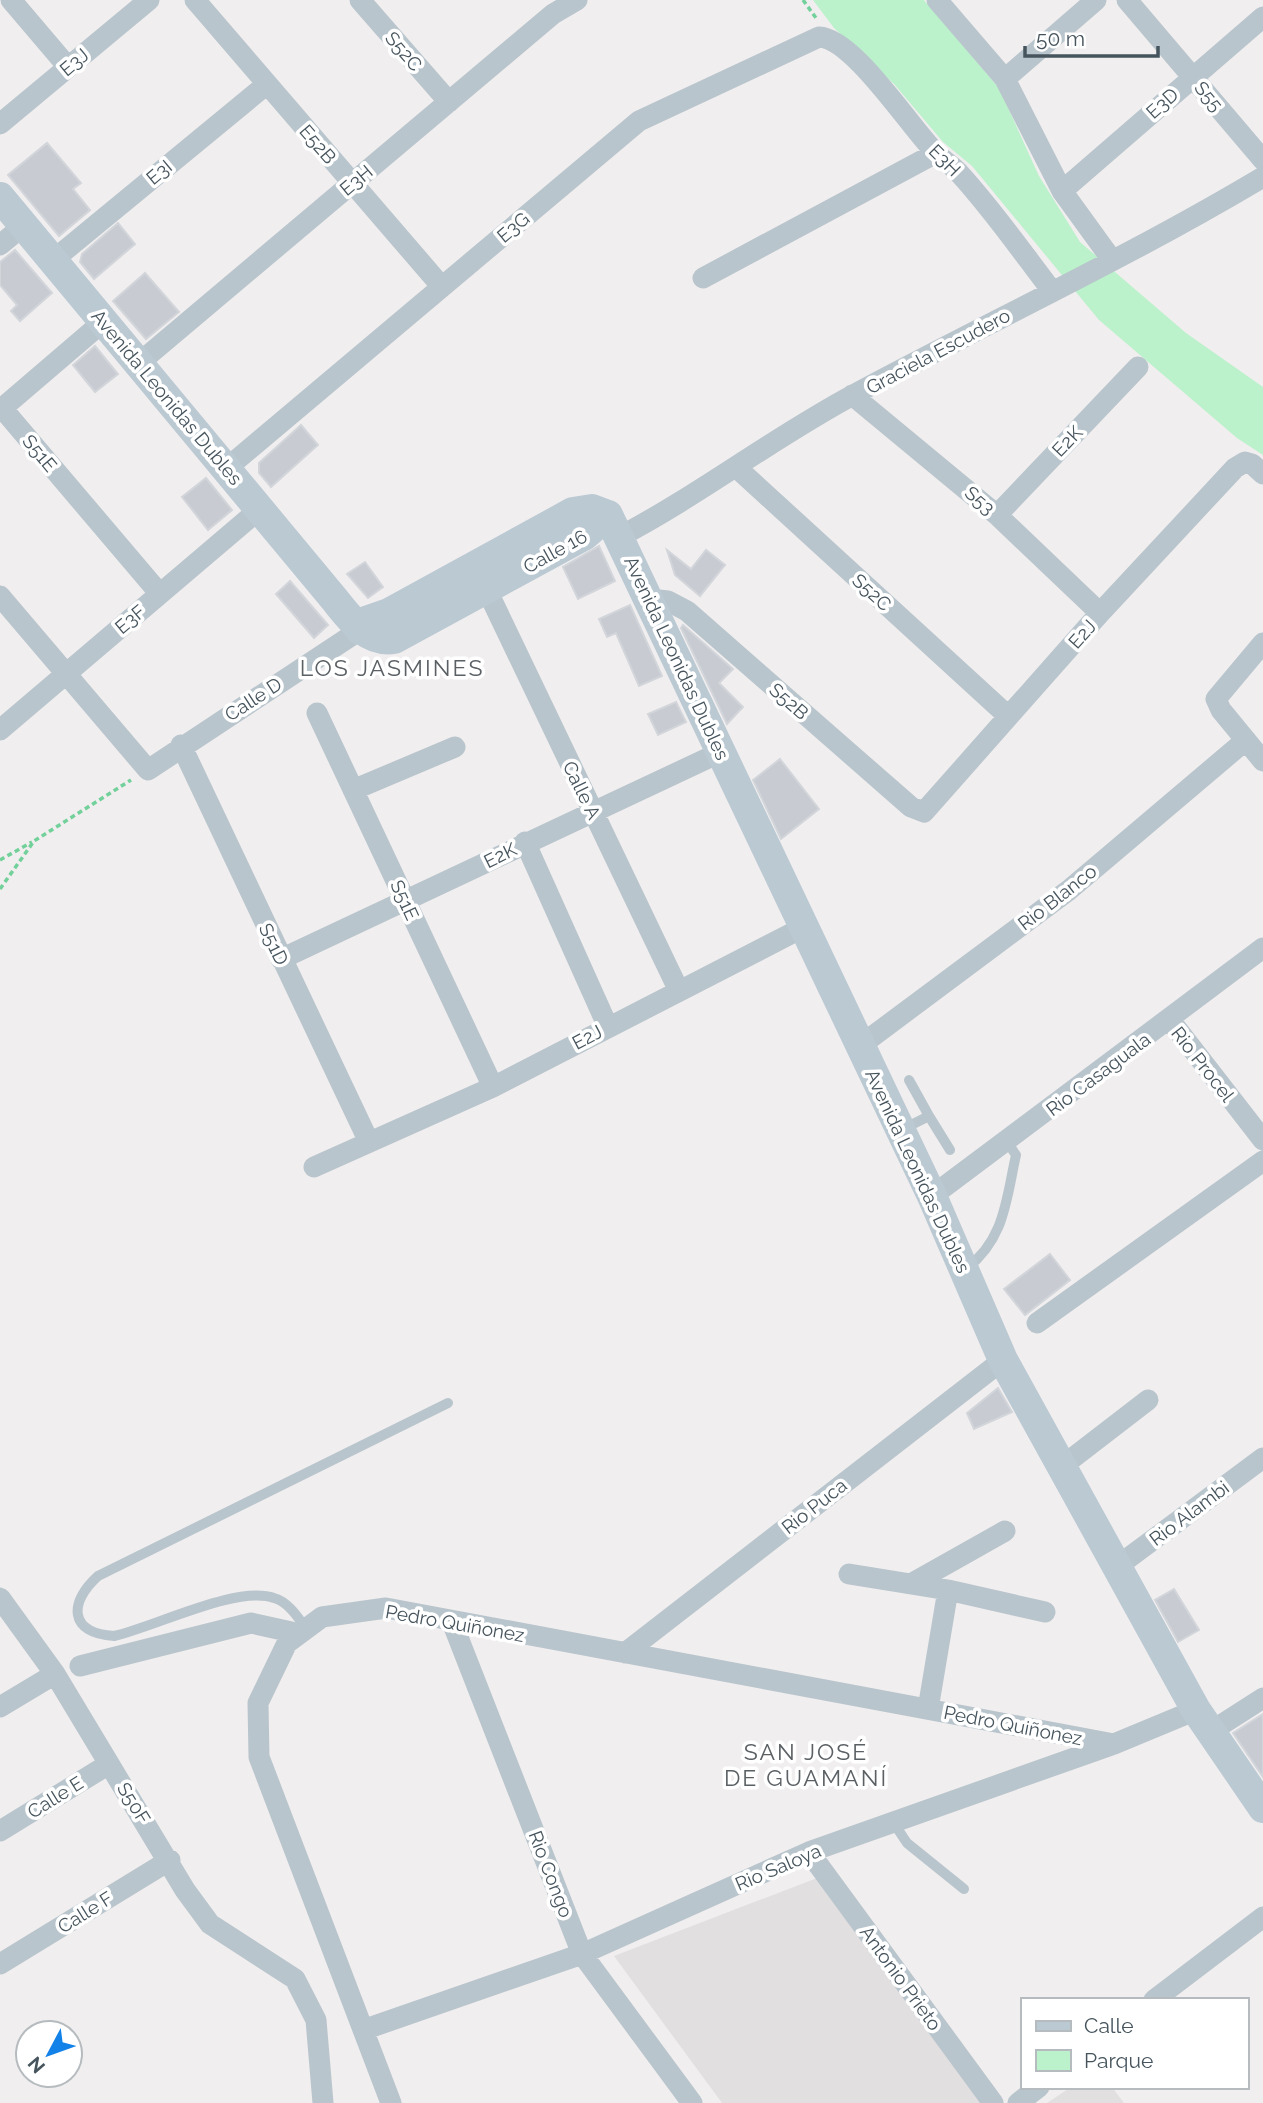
<svg xmlns="http://www.w3.org/2000/svg" width="1263" height="2103" font-family="Raleway,sans-serif">
<style>
.education{fill:#e2dfe1}
.green{fill:#bbf1cb}
.building{fill:#c8ccd2;stroke:#d2d5da;stroke-width:2}
.lines{fill:none;stroke-linecap:round;stroke-linejoin:round}
.path{stroke:#72d09a;stroke-width:3.5;stroke-dasharray:5 3.5;stroke-linecap:butt}
.lane{stroke:#b9c5cc;stroke-width:10}
.street{stroke:#b9c5cc;stroke-width:21}
.secondary{stroke:#bbc9d3;stroke-width:30}
.labels{text-anchor:middle;dominant-baseline:central;stroke-width:7;stroke-linejoin:round;paint-order:stroke}
.street-label{font-size:19px;fill:#46545d;stroke:#fff}
.quarter-label{font-size:23px;letter-spacing:2px;fill:#5b6064;stroke:#fff}
</style>
<rect width="100%" height="100%" fill="#f1eeef"/>
<path class="education" d="M817,1878L981,2103H722L614,1956Z
M1071,2087H1112L1124,2103H1047Z"/>
<path class="green" d="M813,0H924L999,88L1039,176L1080,242L1186,333L1263,387V455L1237,438L1099,320L972,166L943,142L894,84L834,28Z"/>
<path class="building" d="M47,143L81,183L73,189L90,210L59,236L8,175Z
M118,223L135,244L94,279L80,262L82,254Z
M15,250L52,293L20,321L11,311L17,305L0,285V262Z
M145,273L179,312L146,339L113,301Z
M95,346L118,374L95,392L73,365Z
M301,425L318,445L271,487L259,473V463Z
M206,478L232,510L208,530L182,497Z
M599,546L615,581L578,599L563,567Z
M667,550L691,569L706,550L725,565L700,596L675,575Z
M365,562L383,587L368,598L347,574Z
M290,581L328,625L314,638L276,594Z
M630,605L662,676L639,686L616,633L607,637L599,619Z
M683,625L733,669L719,683L743,707L727,724L681,628Z
M676,702L686,722L658,735L648,714Z
M780,759L819,809L781,839L753,780Z
M1050,1254L1070,1280L1025,1315L1004,1289Z
M998,1388L1012,1412L974,1429L967,1413Z
M1174,1589L1199,1630L1178,1642L1155,1600Z
M1263,1714V1777L1233,1733Z"/>
<g class="lines">
<path class="path" d="M803,0L816,18
M0,860L32,842
M0,889L34,841L131,780"/>
<path class="lane" d="M909,1080L929,1116
M903,1129L929,1116L950,1150
M966,1269C1005,1239 1006,1200 1016,1155L1007,1142
M305,1627C297,1616 288,1602 274,1598C236,1585 155,1627 114,1636C68,1633 69,1602 98,1576L448,1403
M893,1822L907,1843L964,1889"/>
<path class="street" d="M11,0L68,67
M195,0L442,287
M360,0L449,102
M937,0L1005,79L1062,191L1112,260
M1127,0L1263,160
M1005,79L1096,0
M0,124L149,0
M1062,191L1263,17
M0,245L23,226
M52,261L267,84
M703,278L936,153
M139,363L553,14L577,0
M852,395L997,515L1100,613
M2,408L160,594
M0,410L104,321
M227,468L639,121L819,37C853,38 910,127 935,152C942,160 952,165 959,173C993,210 1022,252 1052,291
M737,468L1008,716
M997,515L1138,367
M619,537C701,494 774,437 855,394C991,321 1131,256 1263,177
M486,588L679,991
M0,596L148,770L360,630
M649,599L668,601L687,611L911,807L924,812L1100,613L1235,468L1245,462L1252,464L1263,474
M1263,643L1216,699L1221,710L1263,761
M317,713L493,1087
M0,730L261,508
M181,745L369,1142
M353,790L455,747
M525,842L608,1027
M281,959L721,752
M1170,1020L1263,1140
M861,1045L1069,890L1246,740
M314,1167L493,1087L804,927
M932,1196L1263,948
M1037,1323L1263,1161
M1061,1467L1148,1400
M1115,1568L1263,1458
M849,1574L948,1590L928,1709
M911,1584L1005,1531
M948,1590L1045,1612
M0,1598L55,1674L185,1890L210,1924L295,1979L316,2020L323,2103
M452,1622L582,1954L692,2103
M625,1653L1003,1360
M80,1666L251,1623L296,1633
M0,1707L55,1674
M1210,1732L1263,1698
M0,1831L109,1764
M809,1852L993,2103
M0,1964L170,1860
M1154,2000L1263,1917
M363,2030L582,1954L809,1852L1114,1744L1196,1710
M391,2103L259,1757L258,1703L287,1643L322,1617L386,1608L1114,1744
M1018,2103L1039,2087"/>
<path class="secondary" d="M0,197L330,594C348,615 364,643 394,639L585,535L608,515
M608,515L932,1196L1003,1360L1196,1710L1263,1808
M360,630L366,621L389,613L573,512L592,509L608,515"/>
</g>
<g class="labels">
<g class="street-label">
<text transform="translate(404 51) rotate(49)">S52C</text>
<text transform="translate(74 62) rotate(-40)">E3J</text>
<text transform="translate(1209 96) rotate(50)">S55</text>
<text transform="translate(1162 103) rotate(-42)">E3D</text>
<text transform="translate(318 144) rotate(49)">E52B</text>
<text transform="translate(945 160) rotate(45)">E3H</text>
<text transform="translate(159 172) rotate(-40)">E3I</text>
<text transform="translate(356 180) rotate(-40)">E3H</text>
<text transform="translate(513 227) rotate(-40)">E3G</text>
<text transform="translate(938 351) rotate(-28)">Graciela Escudero</text>
<text transform="translate(167 397) rotate(50)">Avenida Leonidas Dubles</text>
<text transform="translate(1067 441) rotate(-46)">E2K</text>
<text transform="translate(40 453) rotate(50)">S51E</text>
<text transform="translate(980 500) rotate(40)">S53</text>
<text transform="translate(555 551) rotate(-29)">Calle 16</text>
<text transform="translate(872 592) rotate(42)">S52C</text>
<text transform="translate(130 619) rotate(-40)">E3F</text>
<text transform="translate(1082 634) rotate(-48)">E2J</text>
<text transform="translate(677 658) rotate(65)">Avenida Leonidas Dubles</text>
<text transform="translate(253 699) rotate(-33)">Calle D</text>
<text transform="translate(789 701) rotate(41)">S52B</text>
<text transform="translate(582 790) rotate(64)">Calle A</text>
<text transform="translate(500 855) rotate(-26)">E2K</text>
<text transform="translate(1057 897) rotate(-38)">Rio Blanco</text>
<text transform="translate(405 900) rotate(65)">S51E</text>
<text transform="translate(274 944) rotate(64)">S51D</text>
<text transform="translate(587 1037) rotate(-28)">E2J</text>
<text transform="translate(1203 1064) rotate(52)">Rio Procel</text>
<text transform="translate(1098 1074) rotate(-37)">Rio Casaguala</text>
<text transform="translate(918 1171) rotate(65)">Avenida Leonidas Dubles</text>
<text transform="translate(814 1506) rotate(-38)">Rio Puca</text>
<text transform="translate(1189 1513) rotate(-37)">Rio Alambi</text>
<text transform="translate(455 1623) rotate(10)">Pedro Quiñonez</text>
<text transform="translate(1013 1725) rotate(11)">Pedro Quiñonez</text>
<text transform="translate(55 1797) rotate(-32)">Calle E</text>
<text transform="translate(134 1803) rotate(58)">S50F</text>
<text transform="translate(778 1867) rotate(-23)">Rio Saloya</text>
<text transform="translate(551 1874) rotate(69)">Rio Congo</text>
<text transform="translate(85 1912) rotate(-32)">Calle F</text>
<text transform="translate(901 1978) rotate(54)">Antonio Prieto</text>
</g>
<g class="quarter-label">
<text x="392" y="667">LOS JASMINES</text>
<text x="806" y="1751">SAN JOSÉ<tspan x="806" dy="26">DE GUAMANÍ</tspan></text>
</g>
</g>
<rect x="1021" y="1998" width="228" height="91" fill="#ffffff" stroke="#b5bbbe" stroke-width="2"/>
<rect x="1036" y="2021" width="35" height="10" fill="#bbc9d3" stroke="#b5bbbe" stroke-width="2"/>
<text x="1084" y="2033" font-size="21" fill="#46545d">Calle</text>
<rect x="1036" y="2050" width="35" height="21" fill="#bbf1cb" stroke="#b5bbbe" stroke-width="2"/>
<text x="1084" y="2068" font-size="21" fill="#46545d">Parque</text>
<g transform="translate(49 2054) rotate(229)"><circle r="33" fill="#ffffff" stroke="#b5bbbe" stroke-width="2"/>
<path d="M0-5L12 26L0 18L-12 26Z" fill="#1281e8"/>
<text y="-10" font-size="19" font-weight="bold" text-anchor="middle" fill="#46545d">N</text>
</g>
<path d="M1025 46v10h133v-10" fill="none" stroke="#46545d" stroke-width="3.5"/>
<text x="1036" y="46" font-size="21" fill="#46545d" stroke="#ffffff" stroke-width="5" paint-order="stroke">50 m</text>
</svg>
